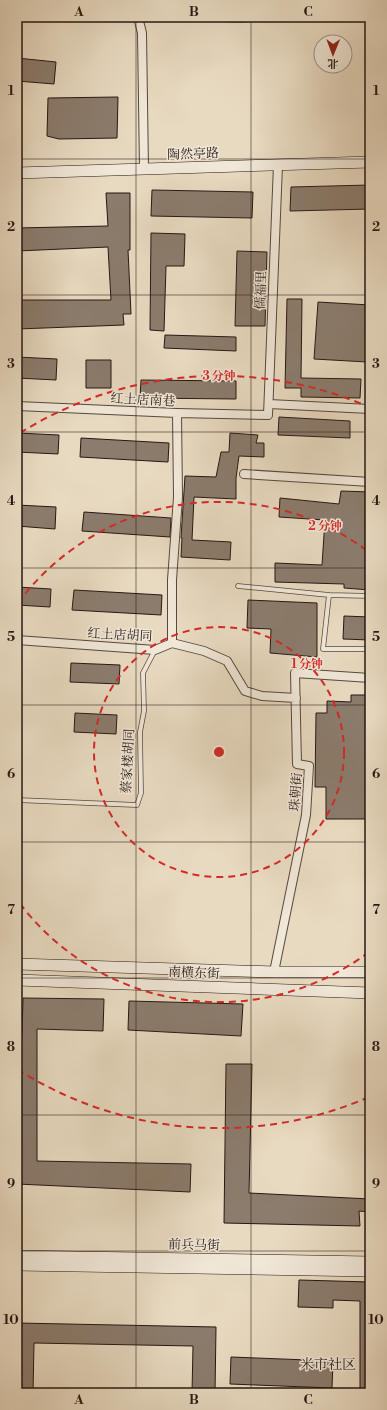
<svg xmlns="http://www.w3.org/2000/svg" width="387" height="1410" font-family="'Libre Bodoni','Noto Serif SC',serif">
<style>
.green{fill:#c7b9a3;stroke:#76685a}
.building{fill:#8b7c6d;stroke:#261712}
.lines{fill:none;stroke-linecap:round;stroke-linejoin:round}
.lane-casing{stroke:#56483e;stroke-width:5.5}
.street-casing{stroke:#56483e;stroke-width:10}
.secondary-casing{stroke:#261712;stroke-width:12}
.lane{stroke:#f0e7d7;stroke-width:4}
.street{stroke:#f0e7d7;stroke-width:8}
.secondary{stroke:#f0e7d7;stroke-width:11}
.grid{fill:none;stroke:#261712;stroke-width:1;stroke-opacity:0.55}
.ring{fill:none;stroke:#d62828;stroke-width:2;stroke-dasharray:7 5}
.labels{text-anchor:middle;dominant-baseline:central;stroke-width:3;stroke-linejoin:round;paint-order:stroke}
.street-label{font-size:13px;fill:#261712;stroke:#f0e7d7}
.neighbourhood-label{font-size:14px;fill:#261712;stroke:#f0e7d7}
.centre{fill:#d62828;stroke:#f0e7d7;stroke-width:2}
.ring-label{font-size:12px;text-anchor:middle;font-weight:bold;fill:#d62828;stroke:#f0e7d7;stroke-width:3;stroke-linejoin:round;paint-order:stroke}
.neatline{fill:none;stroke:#261712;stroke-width:1.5}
.grid-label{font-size:13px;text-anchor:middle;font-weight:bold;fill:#261712}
</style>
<rect width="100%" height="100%" fill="#e8dac1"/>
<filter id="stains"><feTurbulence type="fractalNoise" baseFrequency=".005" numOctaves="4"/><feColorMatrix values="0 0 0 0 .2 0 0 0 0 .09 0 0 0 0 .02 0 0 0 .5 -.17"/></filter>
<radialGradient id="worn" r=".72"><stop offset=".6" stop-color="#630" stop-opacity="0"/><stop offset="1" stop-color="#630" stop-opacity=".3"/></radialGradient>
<path class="green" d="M205,17H269C249,24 225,24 205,17Z"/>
<path class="building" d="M17,58L56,62L54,84L17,81Z
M118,97L117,138L59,139L47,136L48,98Z
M370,185V209L290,211L291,187Z
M152,190L253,192L252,218L151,216Z
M106,193H130V250H128L131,314H123L124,325L17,329V300H111L108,247L17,251V228L108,226Z
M151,233L185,234L184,266H166L164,331L150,330Z
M237,251L267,252L265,326H235Z
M287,299H302L301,378L361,379L360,398L301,397V388H285Z
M318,302L370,305V326L367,362L314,359Z
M165,335L236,337V351L164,348Z
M17,357L57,359L56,380L17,378Z
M86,360H111V388H86Z
M141,380L236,381V399L140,398Z
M279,417L350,421V438L278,435Z
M17,433L59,435L58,454L17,452Z
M230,433L258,435L256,443H264V457L239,456L236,478V499L194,497L192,540L231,542L230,560L181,557L182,538H181L185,476L216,477L221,452H229Z
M81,438L169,443L168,462L80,457Z
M341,491L370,492V590L344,588V584L275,582V563L322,565L325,520L279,517L280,498L339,504Z
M17,505L56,507L55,529L17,526Z
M84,512L171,518L170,537L82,531Z
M17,587L51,589L50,607L17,605Z
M74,590L162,595L161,615L72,610Z
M248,600L317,603V657L270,653L271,629L247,628Z
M344,616L370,617V640L343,639Z
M71,663L120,665L119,684L70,682Z
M351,695H370V819H326V787H315L316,713H327V701L351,702Z
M75,713L117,715L116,734L74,732Z
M23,998L104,999L103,1031L37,1029V1161L191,1164L190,1192L17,1184V1035H22Z
M129,1001L243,1004L241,1036L128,1030Z
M226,1064H252L249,1193L370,1199V1212L359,1211L360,1226L224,1223Z
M299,1280L370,1282V1393H360V1301L333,1300V1308L298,1307Z
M17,1323L216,1327L215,1393H192L193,1346L34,1343L33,1393H17Z
M231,1357L333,1361L332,1388L230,1384Z"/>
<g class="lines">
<defs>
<path id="lane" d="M238,586L329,595L370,596
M329,595L323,649H370
M17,800L137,805L141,793L140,732L144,711L143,673L155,650"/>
<path id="street" d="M138,17L142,33L144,169
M269,404L370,409
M17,406L177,413L268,415L278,165
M244,474L370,482
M17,640L155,650L172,643L204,651L227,661L245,691L262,696L296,698
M172,643V580L178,497L177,413
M274,972L306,815L309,766L297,764L295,673L370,678"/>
<path id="secondary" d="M17,173L370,162
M17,964L274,972H370
M17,980L370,993
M17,1256L370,1262
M17,1265L370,1271"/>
</defs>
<use href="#lane" class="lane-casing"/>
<use href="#street" class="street-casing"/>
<use href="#secondary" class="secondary-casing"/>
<use href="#lane" class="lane"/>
<use href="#street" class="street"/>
<use href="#secondary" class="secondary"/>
</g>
<path class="grid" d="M136,17V1393M251,17V1393M17,159H370M17,295H370M17,432H370M17,568H370M17,705H370M17,842H370M17,978H370M17,1115H370M17,1251H370"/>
<g class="ring">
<circle cx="219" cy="752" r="125"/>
<path d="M369 952A250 250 0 0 1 18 901M18 603A250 250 0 0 1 369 552"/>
<path d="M369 1097A376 376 0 0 1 20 1071M20 433A376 376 0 0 1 369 407"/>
</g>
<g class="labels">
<g class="street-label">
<text transform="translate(193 154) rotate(-2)">陶然亭路</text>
<text transform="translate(261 290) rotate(-88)">儒福里</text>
<text transform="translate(143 400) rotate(3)">红土店南巷</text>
<text transform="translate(120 635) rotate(3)">红土店胡同</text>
<text transform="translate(128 761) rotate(-87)">蔡家楼胡同</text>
<text transform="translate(296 792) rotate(-86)">珠朝街</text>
<text transform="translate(194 973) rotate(2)">南横东街</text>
<text transform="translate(194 1245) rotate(1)">前兵马街</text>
</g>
<g class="neighbourhood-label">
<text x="328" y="1365">米市社区</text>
</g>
</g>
<circle cx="219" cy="752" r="6" class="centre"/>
<g class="ring-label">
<text x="219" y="380">3 分钟</text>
<text x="325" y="530">2 分钟</text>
<text x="307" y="668">1 分钟</text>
</g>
<rect width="387" height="1410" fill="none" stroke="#e8dac1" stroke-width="44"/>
<g transform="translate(333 54) rotate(181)"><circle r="19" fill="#f0e7d7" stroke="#9f9488"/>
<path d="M0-3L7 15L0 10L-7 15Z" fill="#8f2418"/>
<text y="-6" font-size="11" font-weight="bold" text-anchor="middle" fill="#261712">北</text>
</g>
<rect x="22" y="22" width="343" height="1366" class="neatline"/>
<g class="grid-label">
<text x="79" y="16">A</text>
<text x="194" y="16">B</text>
<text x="308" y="16">C</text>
<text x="11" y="95">1</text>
<text x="376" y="95">1</text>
<text x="11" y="231">2</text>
<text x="376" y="231">2</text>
<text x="11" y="368">3</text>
<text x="376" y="368">3</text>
<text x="11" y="505">4</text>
<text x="376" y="505">4</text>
<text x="11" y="641">5</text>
<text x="376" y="641">5</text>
<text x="11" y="778">6</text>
<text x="376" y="778">6</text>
<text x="11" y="914">7</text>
<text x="376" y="914">7</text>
<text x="11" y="1051">8</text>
<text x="376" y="1051">8</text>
<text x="11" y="1188">9</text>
<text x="376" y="1188">9</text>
<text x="11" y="1324">10</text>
<text x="376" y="1324">10</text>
<text x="79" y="1404">A</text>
<text x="194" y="1404">B</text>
<text x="308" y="1404">C</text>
</g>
<rect width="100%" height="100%" filter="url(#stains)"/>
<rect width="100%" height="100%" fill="url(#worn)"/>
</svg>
